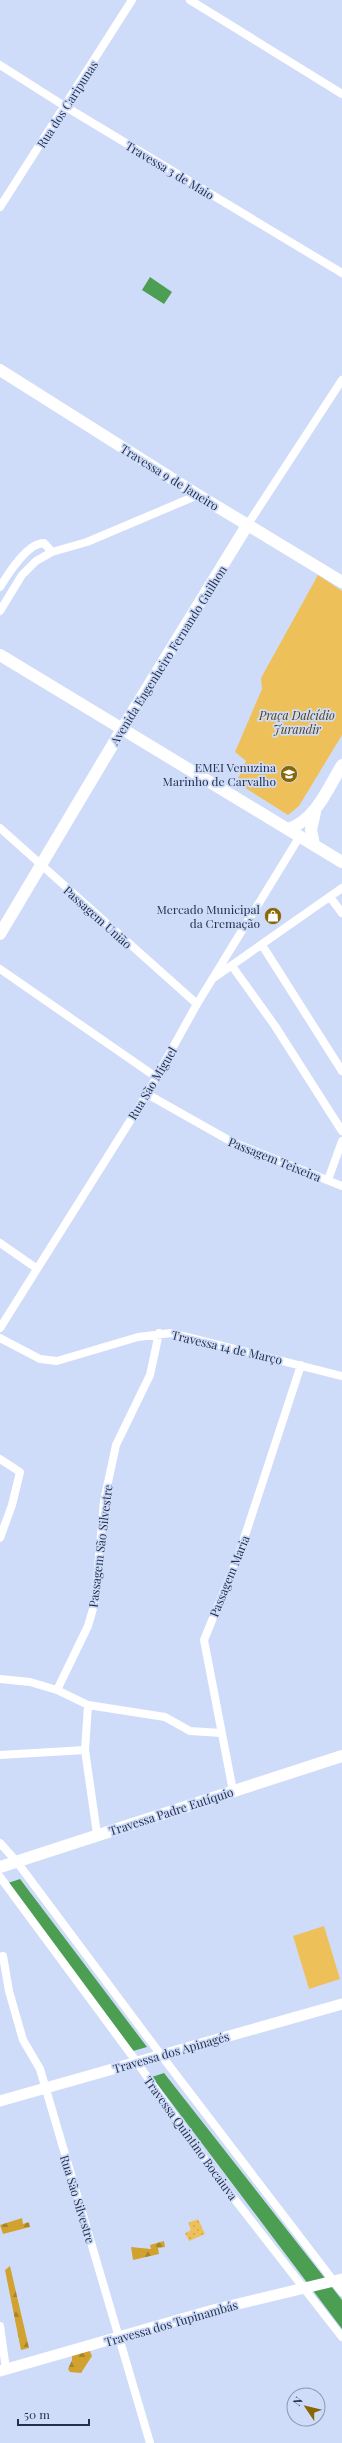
<svg xmlns="http://www.w3.org/2000/svg" width="342" height="2443" font-family="'Playfair Display',serif">
<style>
.grass{fill:url(#grass-dots)}
.forest{fill:url(#forest-firs)}
.park{fill:#eec059}
.water{fill:#4c9e53}
.lines{fill:none;stroke-linecap:round;stroke-linejoin:round}
.minor{stroke:#fff;stroke-width:8}
.tertiary{stroke:#fff;stroke-width:11}
.secondary{stroke:#fff;stroke-width:12}
.labels{text-anchor:middle;dominant-baseline:central;stroke-width:3.5;stroke-linejoin:round;paint-order:stroke}
.street-label{font-size:12px;fill:#24314c;stroke:#cfdcf9}
.park-label{font-size:12px;font-style:italic;fill:#523f12;stroke:#cfdcf9}
.poi-label{font-size:12px;fill:#24314c;stroke:#cfdcf9;text-anchor:end}
</style>
<defs>
<pattern id="grass-dots" width="8" height="8" patternUnits="userSpaceOnUse"><rect width="8" height="8" fill="#eec059"/><path d="M2 2h.1M6 6h.1" fill="none" stroke="#cca54f" stroke-width="1.8" stroke-linecap="round"/></pattern>
<pattern id="forest-firs" width="22" height="20" patternUnits="userSpaceOnUse"><rect width="22" height="20" fill="#d1a22f"/><path d="M5 1l3.5 6h-7zM16 11l3.5 6h-7z" fill="#a9852a"/></pattern>
</defs>
<rect width="100%" height="100%" fill="#cfdcf9"/>
<path class="grass" d="M198,2219L205,2234L189,2241L185,2233L191,2230L188,2223Z"/>
<path class="forest" d="M22,2218L23,2224L29,2222L30,2227L3,2234L0,2225Z
M164,2241L165,2247L158,2248L159,2254L133,2260L131,2247L151,2249L150,2245Z
M10,2266L29,2348L21,2350L5,2270Z
M89,2349L92,2356L81,2373L70,2372L68,2369L72,2360V2354Z"/>
<path class="park" d="M318,575L342,591V735L299,806L288,815L239,784L237,781L246,761L235,752L262,689L261,678Z
M324,1926L340,1979L309,1989L293,1936Z"/>
<path class="water" d="M150,277L172,292L164,304L142,290Z
M20,1879L147,2047L133,2051L8,1883Z
M164,2073L342,2300V2329L152,2077Z"/>
<g class="lines">
<path class="minor" d="M190,0L342,94
M0,65L66,107L342,273
M0,207L132,0
M248,524L342,380
M0,587C8,574 27,543 44,543L52,552
M0,611L22,575L36,561L52,552L87,542L198,495
M0,828L197,1004
M330,897L342,913
M262,945L342,1071
M232,966L275,1026L342,1131
M0,969L156,1077
M215,977L342,888
M147,1094L232,1142L342,1186
M328,1180L342,1141
M0,1243L36,1268
M0,1328L147,1094L197,1004L300,836
M0,1338L40,1359L57,1361L138,1337L171,1333L342,1376
M0,1459L20,1472L12,1505L0,1538
M0,1679L30,1682L57,1690L88,1705L165,1717L190,1731L221,1733
M57,1690L88,1626L95,1602L104,1501L116,1445L150,1375L159,1333
M88,1705L85,1750L97,1834
M0,1755L85,1750
M233,1791L204,1640L239,1554L301,1365
M0,1843L17,1862L161,2055L342,2292
M0,1877L136,2061L218,2178L342,2337
M3,1956L9,1991L23,2040L40,2069L150,2443
M0,2326L6,2369"/>
<path class="tertiary" d="M0,2101L342,2004
M0,2371L213,2310L342,2279"/>
<path class="secondary" d="M0,370L198,495L342,582
M0,655L342,862
M288,829C316,820 328,788 342,765
M314,845L311,830L315,812
M0,934L122,729L248,524
M0,1867L342,1756"/>
</g>
<defs>
<symbol id="school-disc" viewBox="-11 -11 22 22"><circle r="9.5" fill="#896705" stroke="#cfdcf9"/><path d="M0-5L7-2L0 1L-7-2ZM-4 1L0 2.5L4 1V4Q0 6-4 4Z" fill="#fff"/></symbol>
<symbol id="shop-disc" viewBox="-11 -11 22 22"><circle r="9.5" fill="#896705" stroke="#cfdcf9"/><path d="M-5-2.5h2.3a2.7 3.5 0 0 1 5.4 0H5L5.5 6h-11ZM-1.5-2.5h3a1.5 2.3 0 0 0-3 0Z" fill="#fff"/></symbol>
</defs>
<g fill-rule="evenodd">
<use href="#school-disc" x="279" y="764" width="20" height="20"/>
<use href="#shop-disc" x="263" y="906" width="20" height="20"/>
</g>
<g class="labels">
<g class="street-label">
<text transform="translate(67 104) rotate(-57)">Rua dos Caripunas</text>
<text transform="translate(170 170) rotate(31)">Travessa 3 de Maio</text>
<text transform="translate(170 477) rotate(32)">Travessa 9 de Janeiro</text>
<text transform="translate(168 655) rotate(-58)">Avenida Engenheiro Fernando Guilhon</text>
<text transform="translate(98 917) rotate(42)">Passagem União</text>
<text transform="translate(152 1083) rotate(-59)">Rua São Miguel</text>
<text transform="translate(275 1159) rotate(22)">Passagem Teixeira</text>
<text transform="translate(227 1347) rotate(13)">Travessa 14 de Março</text>
<text transform="translate(100 1546) rotate(-83)">Passagem São Silvestre</text>
<text transform="translate(229 1576) rotate(-68)">Passagem Maria</text>
<text transform="translate(171 1811) rotate(-18)">Travessa Padre Eutíquio</text>
<text transform="translate(171 2052) rotate(-16)">Travessa dos Apinagés</text>
<text transform="translate(191 2138) rotate(54)">Travessa Quintino Bocaiuva</text>
<text transform="translate(78 2199) rotate(73)">Rua São Silvestre</text>
<text transform="translate(171 2323) rotate(-16)">Travessa dos Tupinambás</text>
</g>
<g class="park-label">
<text x="297" y="715">Praça Dalcídio<tspan x="297" dy="14">Jurandir</tspan></text>
</g>
<g class="poi-label">
<text x="276" y="767">EMEI Venuzina<tspan x="276" dy="14">Marinho de Carvalho</tspan></text>
<text x="260" y="909">Mercado Municipal<tspan x="260" dy="14">da Cremação</tspan></text>
</g>
</g>
<g transform="translate(306 2407) rotate(305)"><circle r="19" fill="#cfdcf9" stroke="#8b98b4"/>
<path d="M0-3L7 15L0 10L-7 15Z" fill="#896705"/>
<text y="-6" font-size="11" font-weight="bold" text-anchor="middle" fill="#24314c">N</text>
</g>
<path d="M18 2419v6h71v-6" fill="none" stroke="#24314c" stroke-width="2"/>
<text x="24" y="2419" font-size="12" fill="#24314c" stroke="#cfdcf9" stroke-width="3" paint-order="stroke">50 m</text>
</svg>
